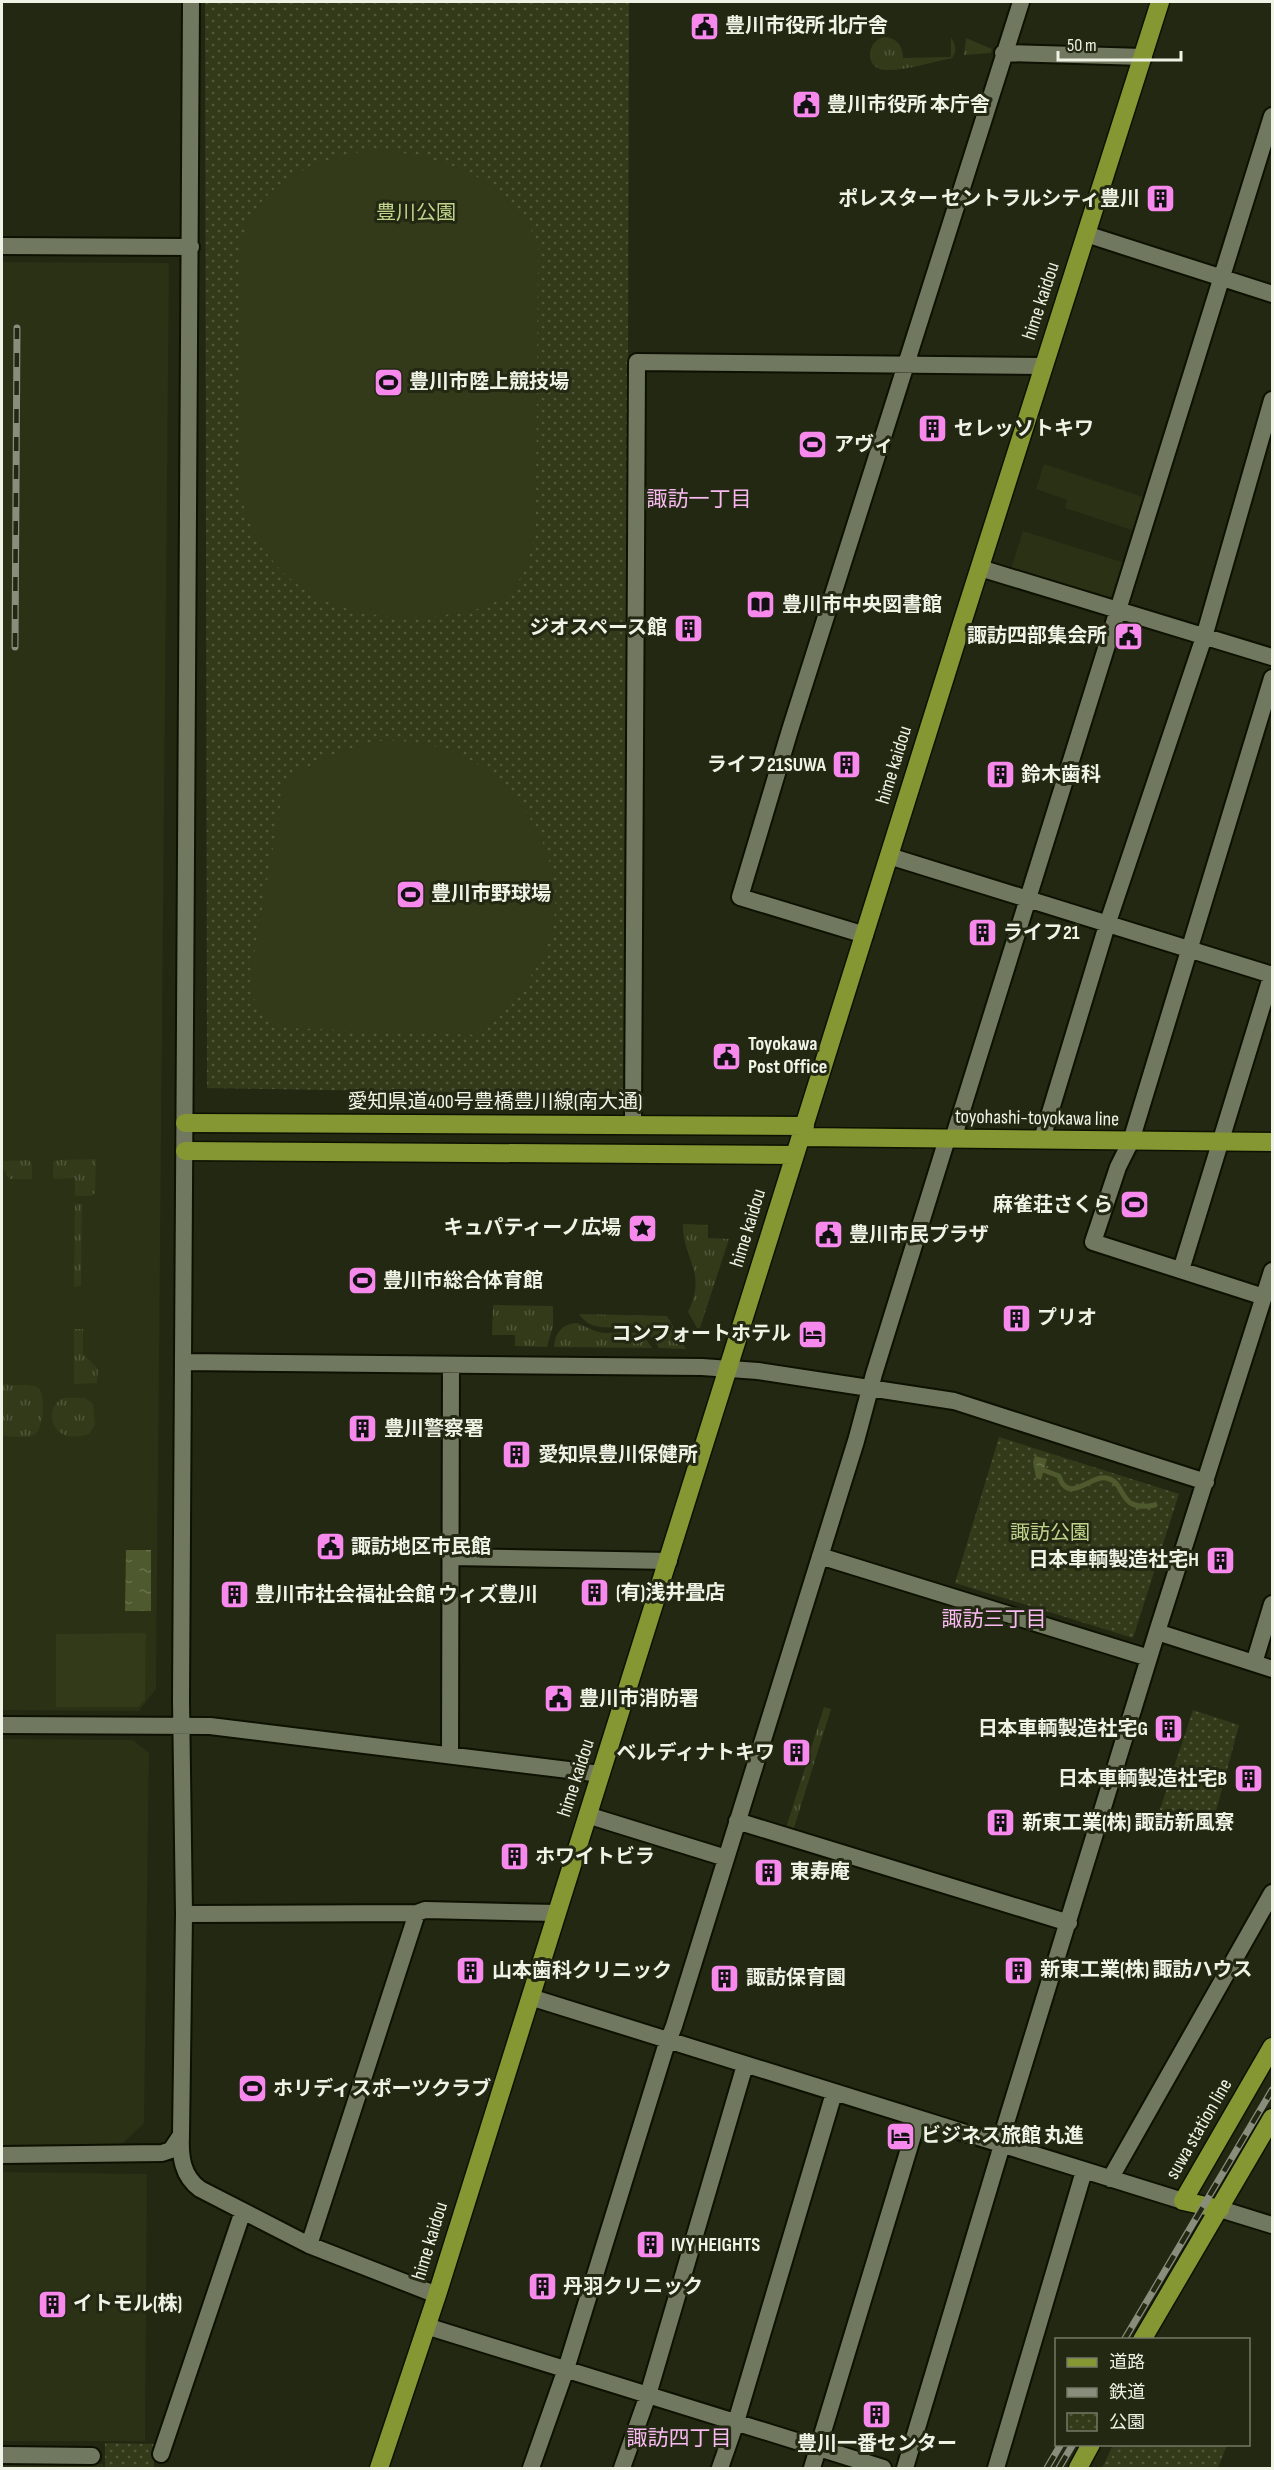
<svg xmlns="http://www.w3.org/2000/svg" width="1274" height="2470" font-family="'Sofia Sans Condensed','Noto Sans JP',sans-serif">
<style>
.built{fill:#2a3115}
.grass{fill:url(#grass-tufts)}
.park{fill:url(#park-dots)}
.pitch{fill:#323a1a}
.water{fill:url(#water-ripples)}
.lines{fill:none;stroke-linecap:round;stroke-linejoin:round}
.stream{stroke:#4e592e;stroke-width:5}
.minor-casing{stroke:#0d1101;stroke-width:20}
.major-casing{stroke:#0d1101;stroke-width:21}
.minor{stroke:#717860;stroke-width:16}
.major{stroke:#849733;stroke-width:18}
.rail-casing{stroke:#898d7c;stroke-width:7}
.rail{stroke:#232813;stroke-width:4.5;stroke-dasharray:14;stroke-linecap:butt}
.labels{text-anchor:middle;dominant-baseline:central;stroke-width:6;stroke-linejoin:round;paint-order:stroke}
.poi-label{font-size:20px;font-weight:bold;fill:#eff3e5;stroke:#232813;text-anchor:start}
.park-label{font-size:20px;fill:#c0d38c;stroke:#232813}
.street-label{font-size:20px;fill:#eff3e5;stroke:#232813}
.neighbourhood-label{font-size:21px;fill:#f8baf0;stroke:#232813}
</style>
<defs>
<pattern id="grass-tufts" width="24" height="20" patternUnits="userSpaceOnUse" patternTransform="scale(1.5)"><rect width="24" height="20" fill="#323a1a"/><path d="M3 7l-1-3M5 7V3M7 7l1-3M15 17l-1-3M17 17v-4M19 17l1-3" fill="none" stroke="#50573b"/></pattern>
<pattern id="park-dots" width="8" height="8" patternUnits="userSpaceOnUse" patternTransform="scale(1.5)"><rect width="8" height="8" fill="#323a1a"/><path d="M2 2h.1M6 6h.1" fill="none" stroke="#50573b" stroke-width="1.8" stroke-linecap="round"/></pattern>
<pattern id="water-ripples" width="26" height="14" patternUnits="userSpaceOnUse" patternTransform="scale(1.5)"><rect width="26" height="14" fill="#4e592e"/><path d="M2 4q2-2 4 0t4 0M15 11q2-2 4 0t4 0" fill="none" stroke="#68714c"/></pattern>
</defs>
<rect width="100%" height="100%" fill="#232813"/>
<path class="built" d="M2,262L169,263L156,1689L139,1711L2,1710Z
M1044,464L1146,498L1135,531L1065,508L1067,500L1036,489Z
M1023,531L1125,563L1113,602L1011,569Z
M2,1739L133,1740L149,1753L144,2123L120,2146L2,2147Z
M2,2172L147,2174L145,2441H2Z
M2,2462L103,2464V2468H2Z"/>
<path class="grass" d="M883,37C896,37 903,45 903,58L951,57V38C956,45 957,51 952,58C932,62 909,70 887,70C866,71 864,44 883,37Z
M966,38L992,49L991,53L964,55Z
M96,1159L95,1193L91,1196H75V1178L53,1179V1162L56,1160Z
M29,1160L32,1164V1179H10L2,1167L3,1161Z
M75,1204H82L81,1286L74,1287Z
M683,1224L708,1225V1238L729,1239L699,1331L688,1312C708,1271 682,1259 683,1224Z
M493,1305L553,1306V1326L547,1347L515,1346V1335H492Z
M579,1314L667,1316L686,1349L659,1348C639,1308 598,1344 579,1314Z
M576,1323C586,1326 594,1332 604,1333C625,1334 639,1325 652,1348L554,1347C555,1333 562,1324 576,1323Z
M74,1329H83V1354L98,1369L97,1383L74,1384Z
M2,1383C11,1388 29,1381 38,1388C46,1394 44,1430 34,1435C26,1439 11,1436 2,1436Z
M64,1398H85L93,1404L95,1425L89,1434C48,1447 43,1405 64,1398Z
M824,1707L831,1709L793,1831L786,1828Z"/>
<path class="park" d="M205,2H629L626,1095L207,1088Z
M999,1437L1179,1494L1133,1638L955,1583Z
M1193,1710L1239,1725L1212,1826L1159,1812Z
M105,2443L154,2444V2468H105Z
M1113,2445V2444L1227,2445L1218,2468H1102Z"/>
<path class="pitch" d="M372,150C436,153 519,179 538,248L536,509C535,535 531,566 514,587C496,608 469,612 443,615C346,627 259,590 239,486V256C241,246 243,235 247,225C267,178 326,156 372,150Z
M386,740C406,741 425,743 445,749C519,773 576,867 548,943C534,980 506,1008 480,1035L289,1028L270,1021L252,996L250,977L285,780C320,759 346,747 386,740Z
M146,1633L145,1700L138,1707H56V1634Z"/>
<path class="water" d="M1035,1456L1047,1459L1041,1480L1036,1478L1033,1462Z
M126,1550H151V1611H125Z"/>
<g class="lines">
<path class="stream" d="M1043,1470L1059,1476C1068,1505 1090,1475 1106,1478C1128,1482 1116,1513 1155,1505"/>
<defs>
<path id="minor" d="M1003,53L1144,57
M1086,234L1272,294
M2,246L191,247
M980,568L1272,657
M889,856L1272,975
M865,935L740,897L790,730L1021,2
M633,1125L637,362L1043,366
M953,1139L1272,116
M1042,1139L1107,925L1204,637L1272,400
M1181,1270L1272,974
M1264,1297L1093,1242L1118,1167L1131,1141L1272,678
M183,1362L702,1367L758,1371L954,1401L1206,1482
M820,1556L1149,1658
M450,1557L669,1561
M1157,1632L1272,1669
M1254,1663L1272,1604
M2,1725L210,1726L601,1774
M450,1755L451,1365
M587,1815L726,1858
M737,1821L1069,1923
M184,1914L417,1913L425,1910L557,1913
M530,1997L1183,2201
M181,2136C180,2156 182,2176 200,2189L309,2245L437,2295
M2,2155L162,2153L171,2150L181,2135L184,1914L181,1700L191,2
M1110,2179L1272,1893
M1220,2209L1272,2225
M309,2245L417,1913
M426,2326L883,2468
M161,2454L243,2211
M2,2455L92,2456
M531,2468L566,2369L665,2049L674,2026L856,1441L874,1374L947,1139
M622,2468L648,2395L745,2065
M720,2468L736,2422L834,2093
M812,2468L918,2119
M905,2468L1002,2145L1005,2126L1157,1632L1272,1271
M996,2468L1084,2171"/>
<path id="major" d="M185,1123L805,1126
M801,1137L1272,1142
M185,1151L795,1155
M1220,2209L1183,2201L1272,2047
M1142,2340L1272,2118
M379,2468L437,2295L963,620L1160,2
M1078,2468L1091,2444"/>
</defs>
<use href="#minor" class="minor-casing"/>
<use href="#major" class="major-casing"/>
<use href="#minor" class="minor"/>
<use href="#major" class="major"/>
<defs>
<path id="rail" d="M15,647L17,328
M1124,2340L1272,2090
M1047,2468L1061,2444
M1059,2468L1073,2444"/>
</defs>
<use href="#rail" class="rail-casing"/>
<use href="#rail" class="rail"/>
</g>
<defs>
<symbol id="civic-square" viewBox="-11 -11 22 22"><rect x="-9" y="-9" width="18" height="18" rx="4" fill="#f788ec" stroke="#232813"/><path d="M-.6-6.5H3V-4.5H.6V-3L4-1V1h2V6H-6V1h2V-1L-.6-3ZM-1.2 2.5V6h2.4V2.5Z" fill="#111"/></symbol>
<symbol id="building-square" viewBox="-11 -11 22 22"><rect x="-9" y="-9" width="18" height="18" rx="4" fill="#f788ec" stroke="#232813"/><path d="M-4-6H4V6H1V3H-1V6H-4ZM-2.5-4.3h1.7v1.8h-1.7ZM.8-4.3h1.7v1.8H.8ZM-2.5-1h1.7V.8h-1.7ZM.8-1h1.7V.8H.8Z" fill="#111"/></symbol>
<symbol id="stadium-square" viewBox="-11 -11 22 22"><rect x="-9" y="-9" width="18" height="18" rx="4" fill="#f788ec" stroke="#232813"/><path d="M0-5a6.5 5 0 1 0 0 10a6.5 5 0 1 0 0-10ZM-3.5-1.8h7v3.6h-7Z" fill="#111"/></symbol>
<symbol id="library-square" viewBox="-11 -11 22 22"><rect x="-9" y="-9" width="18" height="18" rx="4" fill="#f788ec" stroke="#232813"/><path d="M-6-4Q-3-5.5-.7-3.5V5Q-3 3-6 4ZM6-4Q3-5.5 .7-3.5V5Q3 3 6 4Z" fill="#111"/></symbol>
<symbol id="sight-square" viewBox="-11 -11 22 22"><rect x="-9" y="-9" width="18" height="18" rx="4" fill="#f788ec" stroke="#232813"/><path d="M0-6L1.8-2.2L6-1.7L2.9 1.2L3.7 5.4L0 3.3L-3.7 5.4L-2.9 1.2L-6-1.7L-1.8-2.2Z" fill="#111"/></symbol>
<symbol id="hotel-square" viewBox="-11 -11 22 22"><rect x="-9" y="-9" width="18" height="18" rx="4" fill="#f788ec" stroke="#232813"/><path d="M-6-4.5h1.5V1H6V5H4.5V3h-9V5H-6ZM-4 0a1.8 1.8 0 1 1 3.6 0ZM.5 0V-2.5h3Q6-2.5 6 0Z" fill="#111"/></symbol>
</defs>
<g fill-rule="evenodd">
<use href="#civic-square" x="688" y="10" width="33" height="33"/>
<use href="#civic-square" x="790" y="88" width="33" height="33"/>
<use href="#building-square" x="1144" y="182" width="33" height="33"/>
<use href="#stadium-square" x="372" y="366" width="33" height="33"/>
<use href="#building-square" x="916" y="412" width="33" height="33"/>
<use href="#stadium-square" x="796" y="428" width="33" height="33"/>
<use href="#library-square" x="744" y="588" width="33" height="33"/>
<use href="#building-square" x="672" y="612" width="33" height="33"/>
<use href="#civic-square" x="1112" y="620" width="33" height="33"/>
<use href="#building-square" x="830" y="748" width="33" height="33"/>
<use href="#building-square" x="984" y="758" width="33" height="33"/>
<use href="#stadium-square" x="394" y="878" width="33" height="33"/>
<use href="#building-square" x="966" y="916" width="33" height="33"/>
<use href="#civic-square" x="710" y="1040" width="33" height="33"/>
<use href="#stadium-square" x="1118" y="1188" width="33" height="33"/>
<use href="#sight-square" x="626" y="1212" width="33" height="33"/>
<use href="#civic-square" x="812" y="1218" width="33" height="33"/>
<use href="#stadium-square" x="346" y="1264" width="33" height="33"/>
<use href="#building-square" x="1000" y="1302" width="33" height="33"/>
<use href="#hotel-square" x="796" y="1318" width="33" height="33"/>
<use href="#building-square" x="346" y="1412" width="33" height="33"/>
<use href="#building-square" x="500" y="1438" width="33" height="33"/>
<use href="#civic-square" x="314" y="1530" width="33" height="33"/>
<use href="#building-square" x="1204" y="1544" width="33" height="33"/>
<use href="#building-square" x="578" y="1576" width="33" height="33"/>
<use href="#building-square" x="218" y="1578" width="33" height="33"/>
<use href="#civic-square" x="542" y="1682" width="33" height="33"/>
<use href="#building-square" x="1152" y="1712" width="33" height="33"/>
<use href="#building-square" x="780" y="1736" width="33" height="33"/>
<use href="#building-square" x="1232" y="1762" width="33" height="33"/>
<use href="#building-square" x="984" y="1806" width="33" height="33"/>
<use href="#building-square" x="498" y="1840" width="33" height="33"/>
<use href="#building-square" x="752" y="1856" width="33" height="33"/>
<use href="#building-square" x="1002" y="1954" width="33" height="33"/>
<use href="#building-square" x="454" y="1954" width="33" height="33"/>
<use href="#building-square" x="708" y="1962" width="33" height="33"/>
<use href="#stadium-square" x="236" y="2072" width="33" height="33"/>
<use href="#hotel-square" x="884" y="2120" width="33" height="33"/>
<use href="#building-square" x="634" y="2228" width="33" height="33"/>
<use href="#building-square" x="526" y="2270" width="33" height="33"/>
<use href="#building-square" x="36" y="2288" width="33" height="33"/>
<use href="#building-square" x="860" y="2398" width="33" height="33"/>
</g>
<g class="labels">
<g class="poi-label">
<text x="725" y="26">豊川市役所 北庁舎</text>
<text x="827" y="105">豊川市役所 本庁舎</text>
<text x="1140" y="199" text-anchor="end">ポレスター セントラルシティ豊川</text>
<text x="409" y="382">豊川市陸上競技場</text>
<text x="954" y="429">セレッソトキワ</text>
<text x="834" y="445">アヴィ</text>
<text x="782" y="605">豊川市中央図書館</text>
<text x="667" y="628" text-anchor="end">ジオスペース館</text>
<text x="1107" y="636" text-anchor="end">諏訪四部集会所</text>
<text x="826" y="765" text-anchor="end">ライフ21SUWA</text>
<text x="1021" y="775">鈴木歯科</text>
<text x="431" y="894">豊川市野球場</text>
<text x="1003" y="933">ライフ21</text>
<text x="748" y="1044">Toyokawa<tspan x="748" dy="23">Post Office</tspan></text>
<text x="1113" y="1205" text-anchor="end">麻雀荘さくら</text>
<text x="621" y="1228" text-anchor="end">キュパティーノ広場</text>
<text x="849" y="1235">豊川市民プラザ</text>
<text x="383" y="1281">豊川市総合体育館</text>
<text x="1037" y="1318">プリオ</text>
<text x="791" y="1334" text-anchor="end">コンフォートホテル</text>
<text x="384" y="1429">豊川警察署</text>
<text x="538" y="1455">愛知県豊川保健所</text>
<text x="351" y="1547">諏訪地区市民館</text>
<text x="1199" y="1560" text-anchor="end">日本車輌製造社宅H</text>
<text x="616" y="1593">(有)浅井畳店</text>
<text x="255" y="1595">豊川市社会福祉会館 ウィズ豊川</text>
<text x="579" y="1699">豊川市消防署</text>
<text x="1148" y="1729" text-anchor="end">日本車輌製造社宅G</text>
<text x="775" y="1753" text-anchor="end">ベルディナトキワ</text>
<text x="1227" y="1779" text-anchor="end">日本車輌製造社宅B</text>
<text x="1022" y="1823">新東工業(株) 諏訪新風寮</text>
<text x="535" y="1857">ホワイトビラ</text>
<text x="790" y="1872">東寿庵</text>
<text x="1040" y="1970">新東工業(株) 諏訪ハウス</text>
<text x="492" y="1971">山本歯科クリニック</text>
<text x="746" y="1978">諏訪保育園</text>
<text x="273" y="2089">ホリディスポーツクラブ</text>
<text x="921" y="2136">ビジネス旅館 丸進</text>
<text x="671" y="2245">IVY HEIGHTS</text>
<text x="563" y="2287">丹羽クリニック</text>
<text x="73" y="2304">イトモル(株)</text>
<text x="877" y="2444" text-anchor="middle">豊川一番センター</text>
</g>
<g class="park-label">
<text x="416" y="213">豊川公園</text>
<text x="1050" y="1533">諏訪公園</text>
</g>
<g class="street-label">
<text transform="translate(1041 301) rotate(-72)">hime kaidou</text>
<text transform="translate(894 765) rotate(-73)">hime kaidou</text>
<text x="495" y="1102">愛知県道400号豊橋豊川線(南大通)</text>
<text transform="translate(1037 1118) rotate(1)">toyohashi-toyokawa line</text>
<text transform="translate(748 1228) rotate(-73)">hime kaidou</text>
<text transform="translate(576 1778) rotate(-72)">hime kaidou</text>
<text transform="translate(1199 2129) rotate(-60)">suwa station line</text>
<text transform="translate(430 2241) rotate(-73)">hime kaidou</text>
</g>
<g class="neighbourhood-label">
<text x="699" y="499">諏訪一丁目</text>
<text x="994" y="1619">諏訪三丁目</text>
<text x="679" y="2438">諏訪四丁目</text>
</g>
</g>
<rect width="1274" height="2470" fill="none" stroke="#eff3e5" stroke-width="6"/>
<rect x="1055" y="2338" width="195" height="108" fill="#232813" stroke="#757967" stroke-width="1.5"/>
<rect x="1067" y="2358" width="30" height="9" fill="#849733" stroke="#757967" stroke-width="1.5"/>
<text x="1109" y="2368" font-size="18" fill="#eff3e5">道路</text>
<rect x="1067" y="2388" width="30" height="9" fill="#898d7c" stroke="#757967" stroke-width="1.5"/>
<text x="1109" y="2398" font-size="18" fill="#eff3e5">鉄道</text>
<rect x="1067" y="2413" width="30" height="18" fill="url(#park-dots)" stroke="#757967" stroke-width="1.5"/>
<text x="1109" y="2428" font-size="18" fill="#eff3e5">公園</text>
<path d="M1058 51v9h123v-9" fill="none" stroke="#eff3e5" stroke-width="3"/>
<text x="1067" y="51" font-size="18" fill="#eff3e5" stroke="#232813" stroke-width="4.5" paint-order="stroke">50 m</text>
</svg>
